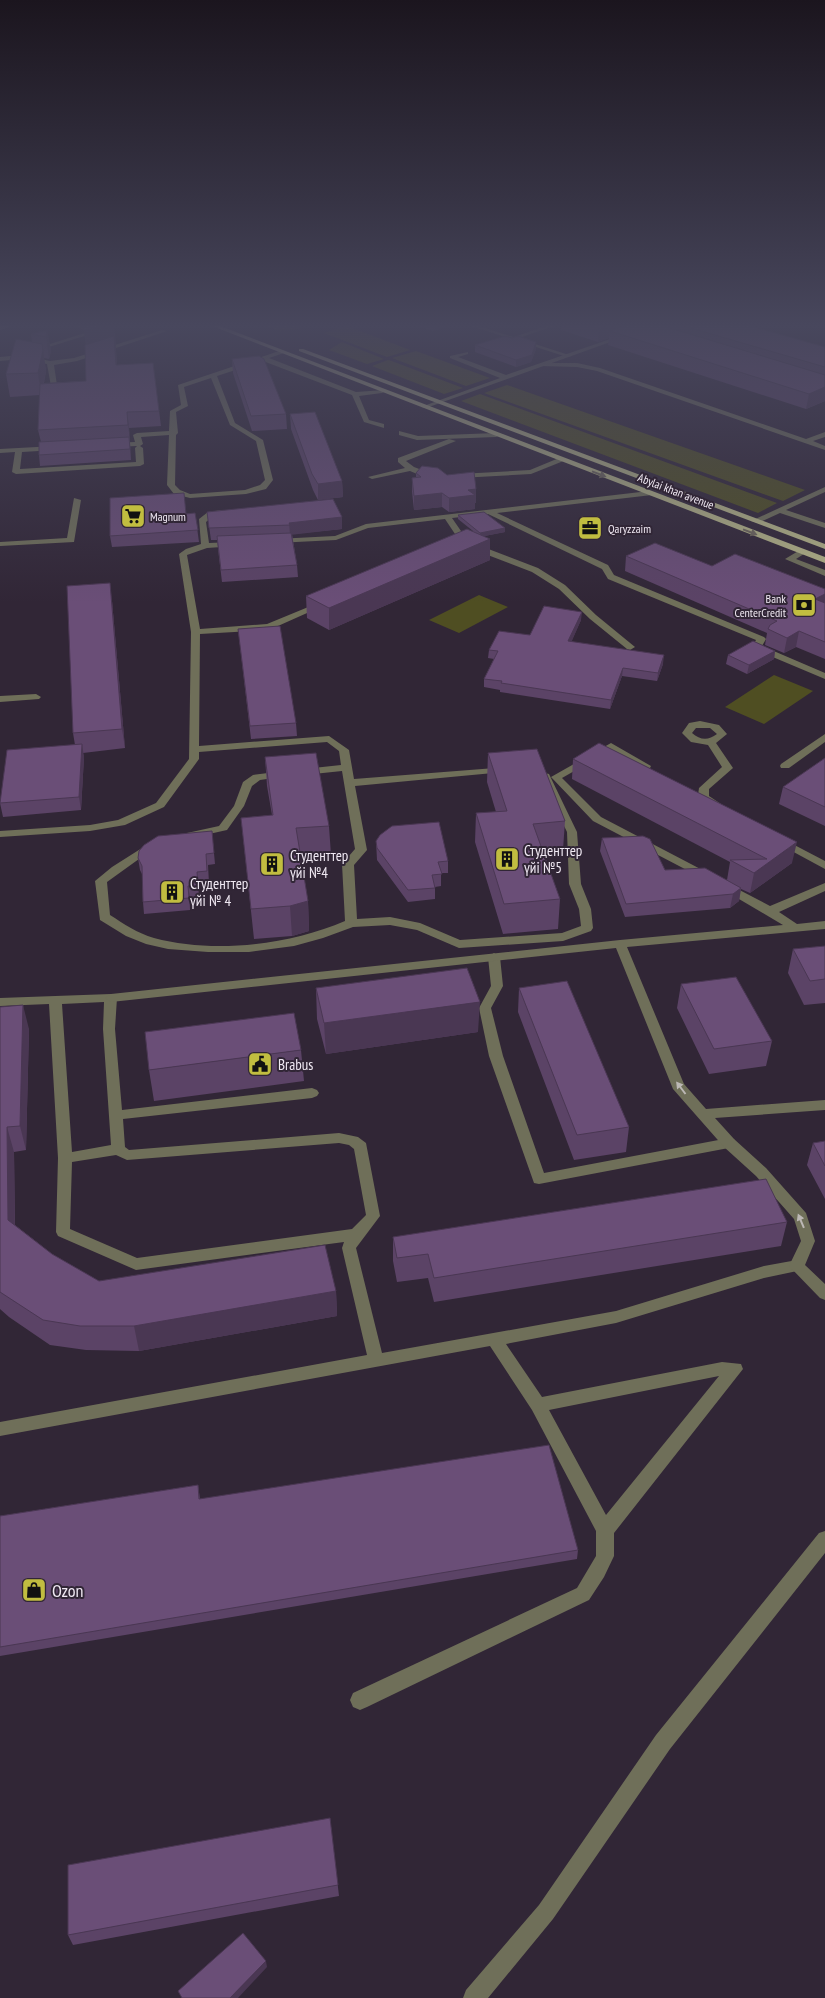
<svg xmlns="http://www.w3.org/2000/svg" width="825" height="1998" font-family="'PT Sans Narrow',sans-serif">
<style>
.green{fill:#4f4e22}
.lines{fill:none;stroke-linecap:round;stroke-linejoin:round}
.service{fill:#6f6f59;fill-rule:evenodd}
.minor{fill:#6f6f59;fill-rule:evenodd}
.secondary{fill:#959572;fill-rule:evenodd}
.primary{fill:#b3b386;fill-rule:evenodd}
.wall{fill:#5b4366}
.shaded-wall{fill:#4a3753}
.building{fill:#6a4e77;stroke:#4a3753}
.oneway{fill:#6c655a}
.oneway2{fill:#bcb8b5}
.labels{text-anchor:middle;dominant-baseline:central;stroke-width:4;stroke-linejoin:round;paint-order:stroke}
.far-street-label{font-size:12px;fill:#f0e9f3;stroke:#312636}
.far-poi-label{font-size:12px;fill:#f0e9f3;stroke:#312636;text-anchor:start}
.poi-label{font-size:15px;fill:#f0e9f3;stroke:#312636;text-anchor:start}
.near-poi-label{font-size:18px;fill:#f0e9f3;stroke:#312636;text-anchor:start}
</style>
<rect width="100%" height="100%" fill="#312636"/>
<path class="green" d="M260,324H292L305,328L280,331Z
M347,326L410,350L387,357L324,333Z
M342,342L384,359L367,364L329,350Z
M416,351L490,378L466,386L392,358Z
M388,360H389L463,388L444,394L372,366Z
M507,385L805,490L783,501L484,393Z
M480,394L777,503L758,513L461,401Z
M479,595L508,607L459,633L429,620Z
M774,675L813,691L764,724L725,707Z"/>
<g class="lines">
<path class="service" d="M72,324H80L93,329L94,333L39,350L34,349L88,332Z
M552,324H560L516,339L511,338Z
M162,330L167,331L77,361L54,365L58,392L55,394L52,392L47,364L21,359L0,361V357L21,355L50,361L74,358Z
M622,335L627,336L426,408L421,407L500,378L450,358V356L468,352V354L458,357L506,375Z
M282,350L284,351V353L269,358L356,392L384,390V392L382,393L359,396L369,420L384,424V428L364,422L352,395L263,361L217,376L235,423L263,440L273,480L266,489L246,494L190,498L174,494L167,485L169,435L141,437L143,444L140,446L143,448L144,464L140,466L16,474L12,472L15,452L0,453V449L55,446L59,448L55,450L22,452L20,469L136,462L135,448L137,446L112,447L108,445L112,443L135,442L133,435L137,433L169,431L170,411L181,405L178,385ZM211,378L230,425L256,441L265,480L260,485L245,490L190,494L180,490L175,485L176,435L178,433L176,412L188,406L184,387Z
M399,431L418,436L496,433L500,435L496,437L417,440L399,435Z
M449,439L456,441L406,461L414,467L435,475V479H429L410,471L372,479L368,477L405,468L398,462V458Z
M559,458L566,460L531,474L459,478L455,476L459,474L530,470Z
M825,487V492L786,510L825,523V528L780,513L758,523L751,521Z
M649,491L653,493L652,495L497,513L608,565L614,575L764,637L766,639L762,646L825,673V679L754,649L752,647L756,640L608,579L602,569L488,514L452,518L470,544L464,547L460,545L461,543L445,519L368,528L336,540L276,543L272,541L276,539L335,536L366,524Z
M74,498L81,500L74,542L0,546V542L67,538Z
M222,510L226,512L225,514L213,516L206,522L209,543L233,542L237,544L236,546L207,548L187,555L200,629L267,624L318,603L325,605L269,630L200,634L199,746L329,736L349,750L354,779L508,767L509,769L504,772L355,786L367,850L354,865L357,919L390,917L420,923L460,940L562,933L581,926L579,909L569,884L567,832L540,776L545,773L549,774L577,832L581,884L591,909L593,928L591,931L563,941L459,948L417,930L390,925L353,927L323,938L294,946L249,952H208L168,949L146,944L126,936L100,920L95,881L112,867L153,841L159,844L157,846L107,882L110,915C124,924 137,933 154,938C214,954 289,945 345,921L342,864L355,849L342,771L304,775L299,772L304,769L341,765L339,751L327,742L199,752V759L164,807L125,825L90,831L0,837V831L90,825L118,820L156,803L189,759L191,632L179,554L186,549L201,544L199,519L208,512Z
M472,545H478L538,568L565,585L596,615L635,647L630,650L627,649L590,619L559,589L532,572L472,549Z
M800,550L807,552L796,559L825,570V576L785,559Z
M36,694L41,697L39,699L0,702V696Z
M825,734V742L789,768H781L780,766L781,764Z
M284,771L289,774L288,776L260,780L252,786L244,806L227,830L191,838L186,835L187,833L219,826L234,806L243,782L253,775Z
M494,953L500,957L503,986L491,1008L503,1056L544,1173L729,1138L734,1139L736,1143L734,1147L539,1184L534,1183L489,1056L479,1008L491,986L488,957Z
M111,994L117,998L115,1029L122,1110L312,1088L317,1090L319,1093L317,1096L312,1098L123,1119L125,1147L129,1150L339,1133L358,1137L366,1143L380,1216L356,1248L382,1353L616,1311L764,1266L797,1260L802,1262L805,1266L802,1270L764,1278L616,1323L506,1344L542,1397L722,1362L741,1364L743,1369L614,1533V1556L604,1577L589,1600L367,1707L360,1710L353,1707L350,1700L353,1693L577,1588L596,1556V1531L532,1410L490,1346L0,1436V1422L367,1355L342,1248L344,1242L136,1270L58,1236L56,1232L58,1158L49,1004L0,1006V998ZM104,1002L103,1029L111,1145L72,1152L62,1004ZM339,1143L349,1145L354,1149L366,1215L352,1229L137,1258L70,1229L72,1162L116,1155L127,1160ZM719,1376L606,1515L549,1410Z
M825,1531V1553L670,1749L553,1919L488,1998H463L466,1990L539,1905L656,1735L819,1533Z"/>
<path class="minor" d="M465,324H473L572,356L567,357Z
M543,363H577L600,368L806,439L825,432V437L813,441L825,446V450L597,371L577,367L541,366L540,365Z
M700,721L719,725L727,734L716,743L733,768L709,789V796L721,804L716,807L701,800L698,795L699,788L722,767L708,745L691,742L682,733L689,723ZM696,728H710L717,734C708,741 700,740 692,733Z
M611,743L651,766L650,768H642L611,750L562,778L601,817L710,874L712,876L710,878H702L593,821L551,777Z
M781,838L825,861V869L777,843L775,841L777,839Z
M726,883L770,906L825,883V891L779,912L797,924L825,921V929L627,947L684,1084L706,1109L825,1100V1110L715,1118L734,1139L766,1168L806,1213L815,1241L805,1265L825,1284V1300L820,1298L789,1266L801,1241L794,1219L756,1176L724,1147L673,1089L616,948L111,1002L105,998L111,994L620,940L783,925L722,889L720,887Z"/>
<path class="secondary" d="M8,324H17L0,330V326Z"/>
<path class="primary" d="M207,324H215L825,557V563Z
M299,349H303L825,544V549L299,351Z"/>
</g>
<path class="wall" d="M412,324H456L433,331Z
M562,324H743L825,347V401L806,409L608,345L609,338L598,342L561,330Z
M47,330L51,351L49,359L44,358L46,371L44,383L86,381V345L84,331L115,333L117,365L153,363L161,426L129,428L131,460L40,466L39,455L41,442L38,430L40,395L10,397L6,374L32,342L31,334Z
M475,345L536,349L531,362L516,367L475,352Z
M232,359L286,414L287,429L252,431L233,373Z
M290,414L342,481L343,497L318,500L313,490L291,429Z
M416,473L476,503H475V509L449,512L442,507L414,510L412,492V478L416,477Z
M207,512L342,517V529L292,534L297,565L298,577L222,582L217,540H211Z
M195,513L199,542L112,547L110,536L186,514Z
M458,515L505,532L484,536L490,560L329,630L307,618L306,596L473,531L458,519Z
M626,556L712,566L825,589V659L796,647L784,653L765,645L767,633L625,571Z
M112,601L125,748L83,753L84,757L81,810L3,817L0,803L75,745L73,733Z
M581,620L571,642L663,664L657,681L622,676L610,709L500,692V690L484,687V679L494,659L488,658L489,650L530,635Z
M238,629L296,723L297,736L251,739Z
M775,651L774,659L747,674L726,664L728,655Z
M488,753L565,821L563,850L543,852L560,899L558,929L503,934L475,842L476,813L496,812L487,782Z
M265,757L329,826L331,855L301,858L308,901L309,931L292,936L254,939L241,818L272,815L267,786Z
M825,758V826L779,804L783,787Z
M573,759L792,863L750,893L741,889L739,901L730,908L625,917L600,851L602,838L665,870L727,880L730,862L572,779Z
M212,831L215,864L208,865L209,883L198,884L199,897L190,898V910L144,914L143,902L142,874L140,870L138,858Z
M376,841L448,861V873H441V886L435,887V899L408,902L377,860Z
M825,946V1003L804,1005L788,973L793,949Z
M681,984L772,1041L766,1066L709,1074L677,1008Z
M316,988L478,1032L326,1054L317,1019Z
M519,988L629,1127L626,1152L574,1160L518,1012Z
M0,1007L29,1029L26,1150L14,1152L15,1225L52,1254L99,1281L336,1291L337,1316L139,1351L86,1350L50,1345L9,1317L0,1309Z
M301,1050L304,1081L154,1101L149,1070Z
M825,1141V1199L807,1165L813,1143Z
M787,1222L781,1246L434,1302L428,1278L397,1282L393,1261V1237Z
M198,1485L200,1499L578,1550L577,1559L0,1656V1516Z
M330,1818L339,1896L73,1945L68,1935Z"/>
<path class="shaded-wall" d="M106,324H114L118,379L87,352L84,331Z
M433,324H456L433,331Z
M611,324H650L610,331L609,338L598,342L599,328Z
M47,330L51,351L49,359L46,337Z
M536,342V349L531,362L516,367V360Z
M43,350L46,371L41,395L38,373Z
M825,387V401L806,409L809,394Z
M127,412L129,428L130,440L128,425Z
M342,481L343,497L318,500V484Z
M476,489V503H475V509L449,512V498L468,490Z
M442,493V507L414,510V496Z
M342,517V529L290,535L289,523Z
M505,528V532L480,537V533Z
M490,539V560L329,630V608Z
M110,583L112,601L125,748L122,729Z
M825,594V607L815,599Z
M582,612L581,620L568,650V641Z
M799,631L796,647L784,653L787,638Z
M775,651L774,659L747,674L749,665Z
M664,655L663,664L657,681L658,673Z
M623,668L622,676L610,709L611,700Z
M82,744L84,757L81,810L79,797Z
M797,842L792,863L750,893L754,873Z
M188,886L190,898V910Z
M741,888L739,901L730,908L733,894Z
M308,901L309,931L292,936L290,906Z
M480,1002L478,1032L326,1054L324,1023Z
M23,1005L29,1029L26,1150L20,1126Z
M7,1127L14,1152L15,1244L8,1220Z
M336,1291L337,1316L139,1351L134,1326Z
M266,1961L267,1967L238,1998H230Z"/>
<path class="building" d="M83,324H106L84,331Z
M586,324H611L599,328Z
M631,324H657L825,375V387L809,394L610,331Z
M677,324H743L825,347V367Z
M47,330L46,337L31,334Z
M114,336L116,365L153,363L159,411L127,412L128,425L38,430L40,384L86,381L85,345Z
M505,336L512,338L518,336L536,342L532,355L516,360L475,345Z
M16,339L42,344L43,350L38,373L6,374Z
M259,356L264,359L286,414L251,416L232,359Z
M315,412L342,481L318,484L312,474L290,414Z
M129,437L130,449L39,455V442Z
M422,466L438,468L447,475L474,472L476,489L468,490L475,495L449,498L442,493L414,496L412,478L421,477L416,473Z
M184,493L186,514L195,513L198,530L110,536V498Z
M333,499L342,517L289,523L290,525L209,528L207,512Z
M484,512L505,528L480,533L458,515Z
M467,529L490,539L329,608L306,596Z
M291,533L297,565L221,570L217,536Z
M655,543L712,566L735,554L825,589V594L815,599L825,603V642L799,631L787,638L768,629L770,625L777,621L626,556Z
M110,583L122,729L73,733L67,586Z
M544,606L582,612L568,641L664,655L658,673L623,668L611,700L501,683L502,681L484,679L498,651L489,650L499,631L530,635Z
M280,626L296,723L250,726L238,629Z
M753,641L775,651L749,665L728,655Z
M599,743L797,842L754,873L730,860L767,859L573,759Z
M82,744L79,797L0,803L7,750Z
M537,749L565,821L533,824L560,899L504,904L476,813L507,811L488,753Z
M316,753L329,826L296,828L308,901L290,906L251,909L241,818L273,815L265,757Z
M825,758V807L783,787Z
M439,822L448,861L438,862L442,874L432,875L435,888L408,890L377,848L376,841L380,835L392,826Z
M212,831L214,853L206,854L207,871L197,872L198,885L188,886L189,898L143,902L142,866L138,858L139,851L144,845L158,836Z
M643,836L650,839L665,870L705,868L741,888L733,894L626,904L602,838Z
M825,946V979L810,981L793,949Z
M467,968L480,1002L324,1023L316,988Z
M736,977L772,1041L714,1049L681,984Z
M567,981L629,1127L577,1135L519,988Z
M23,1005L20,1126L7,1127L8,1220L52,1254L99,1281L325,1245L336,1291L134,1326H80L43,1320L0,1292V1007Z
M294,1013L301,1050L149,1070L145,1032Z
M825,1141V1166L813,1143Z
M766,1179L787,1222L434,1278L428,1254L397,1258L393,1237Z
M549,1445L578,1550L0,1647V1516L198,1485L199,1499Z
M330,1818L338,1885L68,1935V1865Z
M243,1933L266,1961L230,1998H182L178,1991Z"/>
<defs><path id="oneway-solid" d="M-6-.8H1V-3.2L6.5 0L1 3.2V.8H-6Z" transform="scale(1.25)"/></defs>
<g class="oneway">
<use href="#oneway-solid" transform="translate(599 474) rotate(21)"/>
<use href="#oneway-solid" transform="translate(750 532) rotate(21)"/>
</g>
<g class="oneway2">
<use href="#oneway-solid" transform="translate(681 1088) rotate(-127)"/>
<use href="#oneway-solid" transform="translate(801 1221) rotate(-113)"/>
</g>
<linearGradient id="sky" x2="0" y2="1"><stop stop-color="#1b151e"/><stop offset="0.54" stop-color="#48475d"/><stop offset="1" stop-color="#48475d" stop-opacity="0"/></linearGradient>
<rect width="825" height="603" fill="url(#sky)"/>
<defs>
<symbol id="supermarket-square" viewBox="-11 -11 22 22"><rect x="-9" y="-9" width="18" height="18" rx="4" fill="#c1bd40" stroke="#312636"/><path d="M-6-5.5h2.5l.6 2H6L4.5 2H-2.5L-4.4-4H-6ZM-1.5 3.2a1.3 1.3 0 1 0 .1 0ZM3 3.2a1.3 1.3 0 1 0 .1 0Z" fill="#111"/></symbol>
<symbol id="office-square" viewBox="-11 -11 22 22"><rect x="-9" y="-9" width="18" height="18" rx="4" fill="#c1bd40" stroke="#312636"/><path d="M-6-3h4V-5.5h4V-3h4V5H-6ZM-1-4.5V-3h2v-1.5ZM-6 0V1H6V0Z" fill="#111"/></symbol>
<symbol id="bank-square" viewBox="-11 -11 22 22"><rect x="-9" y="-9" width="18" height="18" rx="4" fill="#c1bd40" stroke="#312636"/><path d="M-6-4H6V4H-6ZM0-2.3a2.3 2.3 0 1 0 0 4.6a2.3 2.3 0 1 0 0-4.6Z" fill="#111"/></symbol>
<symbol id="building-square" viewBox="-11 -11 22 22"><rect x="-9" y="-9" width="18" height="18" rx="4" fill="#c1bd40" stroke="#312636"/><path d="M-4-6H4V6H1V3H-1V6H-4ZM-2.5-4.3h1.7v1.8h-1.7ZM.8-4.3h1.7v1.8H.8ZM-2.5-1h1.7V.8h-1.7ZM.8-1h1.7V.8H.8Z" fill="#111"/></symbol>
<symbol id="civic-square" viewBox="-11 -11 22 22"><rect x="-9" y="-9" width="18" height="18" rx="4" fill="#c1bd40" stroke="#312636"/><path d="M-.6-6.5H3V-4.5H.6V-3L4-1V1h2V6H-6V1h2V-1L-.6-3ZM-1.2 2.5V6h2.4V2.5Z" fill="#111"/></symbol>
<symbol id="shop-square" viewBox="-11 -11 22 22"><rect x="-9" y="-9" width="18" height="18" rx="4" fill="#c1bd40" stroke="#312636"/><path d="M-5-2.5h2.3a2.7 3.5 0 0 1 5.4 0H5L5.5 6h-11ZM-1.5-2.5h3a1.5 2.3 0 0 0-3 0Z" fill="#111"/></symbol>
</defs>
<g fill-rule="evenodd">
<use href="#supermarket-square" x="119" y="502" width="28" height="28"/>
<use href="#office-square" x="576" y="514" width="28" height="28"/>
<use href="#bank-square" x="790" y="591" width="28" height="28"/>
<use href="#building-square" x="493" y="845" width="28" height="28"/>
<use href="#building-square" x="258" y="850" width="28" height="28"/>
<use href="#building-square" x="158" y="878" width="28" height="28"/>
<use href="#civic-square" x="246" y="1050" width="28" height="28"/>
<use href="#shop-square" x="20" y="1576" width="28" height="28"/>
</g>
<g class="labels">
<g class="far-street-label">
<text transform="translate(676 491) rotate(21)">Abylai khan avenue</text>
</g>
<g class="far-poi-label">
<text x="150" y="516">Magnum</text>
<text x="608" y="528">Qaryzzaim</text>
<text x="786" y="598" text-anchor="end">Bank<tspan x="786" dy="14">CenterCredit</tspan></text>
</g>
<g class="poi-label">
<text x="524" y="850">Студенттер<tspan x="524" dy="17">үйі №5</tspan></text>
<text x="290" y="855">Студенттер<tspan x="290" dy="17">үйі №4</tspan></text>
<text x="190" y="883">Студенттер<tspan x="190" dy="17">үйі № 4</tspan></text>
<text x="278" y="1064">Brabus</text>
</g>
<g class="near-poi-label">
<text x="52" y="1590">Ozon</text>
</g>
</g>
</svg>
